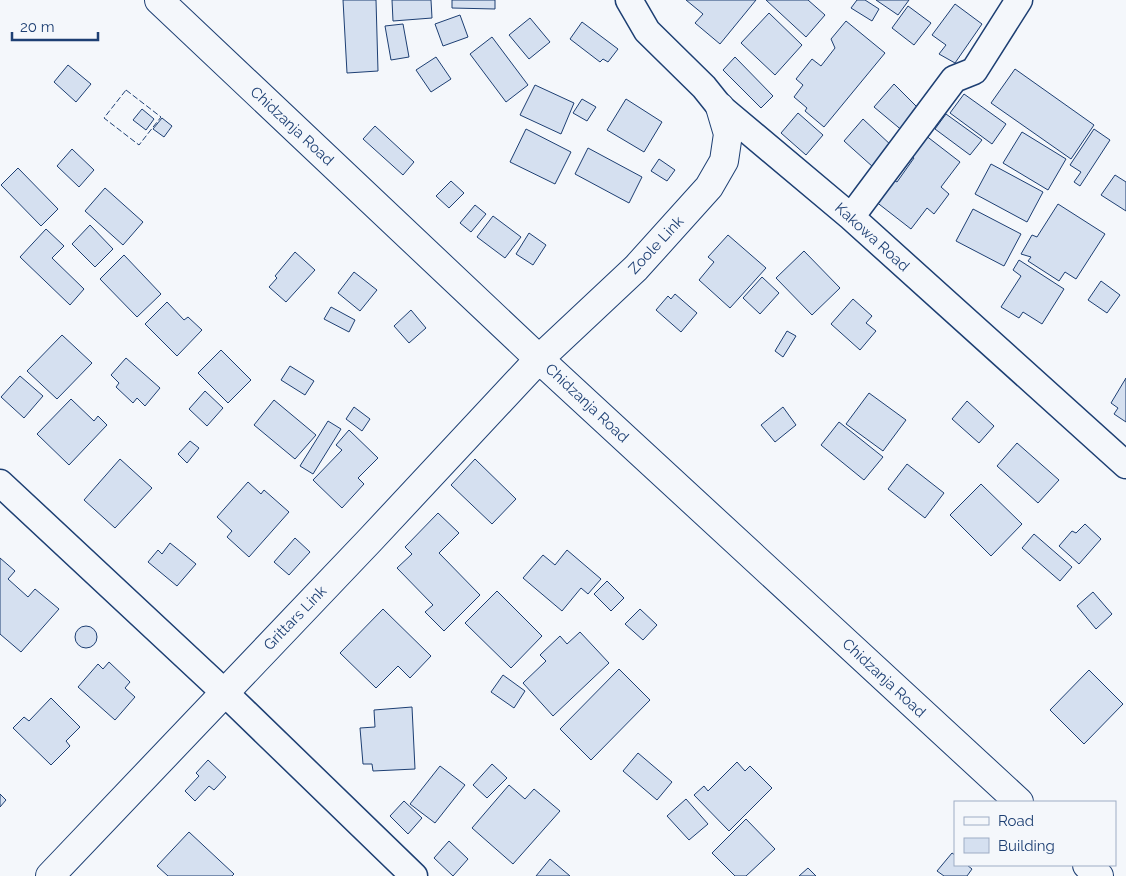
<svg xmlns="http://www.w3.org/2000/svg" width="1126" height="876" font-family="Raleway,sans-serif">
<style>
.building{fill:#d5e0f0;stroke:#1d3f73}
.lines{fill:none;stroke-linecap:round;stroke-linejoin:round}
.street-casing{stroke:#1d3f73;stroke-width:29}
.secondary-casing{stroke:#1d3f73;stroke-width:30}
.street{stroke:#f4f7fb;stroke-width:26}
.secondary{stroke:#f4f7fb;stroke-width:28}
.fence{stroke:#1d3f73;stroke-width:1;stroke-dasharray:6 2.5;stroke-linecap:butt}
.labels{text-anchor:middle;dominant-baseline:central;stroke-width:4;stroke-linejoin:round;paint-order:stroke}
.street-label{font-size:15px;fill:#1d3f73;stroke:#f4f7fb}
</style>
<rect width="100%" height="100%" fill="#f4f7fb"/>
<path class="building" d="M343,0H376L378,71L347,73Z
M392,0H431L432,18L393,21Z
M452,0H495V9L452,8Z
M686,0H756L720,44L695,23L703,14Z
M766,0H808L825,15L806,37Z
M857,0H865L879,9L872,21L851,8Z
M876,0H909L898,15Z
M955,4L982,24L955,63L939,54L946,45L932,35Z
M908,6L931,23L914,45L892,28Z
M769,13L802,45L775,75L741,43Z
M460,15L468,37L443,46L435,24Z
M530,18L550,42L529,59L509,35Z
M846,21L885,53L824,127L805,111L807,108L794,97L803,85L796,79L812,59L821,66L835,48L831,39Z
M582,22L618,49L608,62L603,59L600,62L570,39Z
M403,24L409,57L391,60L385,26Z
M492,37L528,85L506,102L470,54Z
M436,57L451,79L431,92L416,70Z
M735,57L773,96L761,108L723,70Z
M68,65L91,84L76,102L54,82Z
M1015,69L1094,125L1071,159L991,103Z
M894,84L920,110L904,132L874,107Z
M535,85L574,103L561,134L520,115Z
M964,94L1006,124L992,144L950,113Z
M582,99L596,107L587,121L573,113Z
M626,99L662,122L644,152L607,130Z
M142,109L154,119L146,130L133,120Z
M798,113L823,135L806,155L781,133Z
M946,114L982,140L970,155L935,129Z
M162,118L172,126L164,137L153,129Z
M863,119L892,146L873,167L844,141Z
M375,126L414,162L403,175L363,139Z
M526,129L571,152L555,184L510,162Z
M1094,129L1110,140L1080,186L1074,182L1081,172L1070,165Z
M1022,132L1066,159L1048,190L1003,163Z
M925,135L960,162L941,187L949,194L934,214L927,208L911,229L875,201L892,179L897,182L914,158L910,155Z
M588,148L642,177L629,203L575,174Z
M72,149L94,170L79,187L57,166Z
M659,159L675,170L667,181L651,171Z
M991,164L1043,192L1027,222L975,194Z
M18,168L58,209L41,226L1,185Z
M1115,175L1126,182V211L1101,195Z
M451,181L464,193L449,208L436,196Z
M105,188L143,222L123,245L85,211Z
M1058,204L1105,234L1076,279L1065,272L1059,281L1028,261L1031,257L1021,254L1032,235L1037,237Z
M475,205L486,214L471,232L460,223Z
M973,209L1021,234L1004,266L956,241Z
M493,216L521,237L505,258L477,237Z
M90,225L113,249L95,267L72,244Z
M46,229L64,246L52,258L84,289L70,305L20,257Z
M529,233L546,245L533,265L516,254Z
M728,235L766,268L730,308L699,280L714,262L708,257Z
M804,251L840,288L812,315L776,278Z
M295,252L315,270L286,302L269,287L277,278L275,276Z
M124,255L161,294L137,317L100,279Z
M1019,260L1064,289L1042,324L1023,312L1019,318L1001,307L1021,276L1013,270Z
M354,272L377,290L360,311L338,293Z
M762,277L779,293L760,314L743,298Z
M1101,281L1120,295L1107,313L1088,300Z
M675,294L697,313L681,332L656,310L668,296L671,299Z
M853,299L872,316L866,323L876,331L860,350L831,324Z
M167,302L184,320L188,317L202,330L177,356L145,324Z
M331,307L355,320L349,332L324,319Z
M411,310L426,328L409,343L394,326Z
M787,331L796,336L783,357L775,351Z
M62,335L92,363L57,399L27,371Z
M221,350L251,380L228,403L198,373Z
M126,358L160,388L145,406L137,398L133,403L116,387L119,383L111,375Z
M290,366L314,381L305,395L281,380Z
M20,376L43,396L24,418L1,397Z
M1126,378V422L1114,414L1118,408L1111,403Z
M205,391L223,408L207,426L189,409Z
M869,393L906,420L883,451L846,424Z
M71,399L94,421L98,416L107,425L69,465L37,434Z
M274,400L316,435L295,459L254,425Z
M967,401L994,426L979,443L952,419Z
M354,407L370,419L362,431L346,419Z
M783,407L796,425L775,442L761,425Z
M328,421L341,429L313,474L300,466Z
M839,422L883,457L864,480L821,445Z
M349,430L378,458L358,478L364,484L342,508L313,480L342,450L336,445Z
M190,441L199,448L187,463L178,454Z
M1017,443L1059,480L1038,503L997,466Z
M120,459L152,488L115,528L84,500Z
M475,459L516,499L492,524L451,485Z
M907,464L944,493L925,518L888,489Z
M248,482L261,494L264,490L289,512L249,557L227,537L232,531L217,517Z
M981,484L1022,524L991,556L950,515Z
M438,513L459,533L439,553L480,595L444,631L425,612L433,605L397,568L412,554L405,547Z
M1085,524L1101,539L1079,564L1059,546L1072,531L1076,533Z
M1034,534L1072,567L1060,581L1022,548Z
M295,538L310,552L289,575L274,562Z
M170,543L196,564L177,586L148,562L158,550L162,554Z
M567,550L601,579L588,594L581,588L562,611L523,578L543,555L555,565Z
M0,558L15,571L8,579L28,597L35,589L59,609L21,652L0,634Z
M607,581L624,598L611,611L594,594Z
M497,591L542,636L511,668L465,623Z
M1093,592L1112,614L1096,629L1077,606Z
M383,609L431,656L410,678L398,666L376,688L340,653Z
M640,609L657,625L643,640L625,624Z
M75 637a11 11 0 1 1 22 0a11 11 0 1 1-22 0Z
M580,632L609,663L553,716L523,683L546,661L540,655L560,636L567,644Z
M109,662L130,682L125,688L135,697L115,720L78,687L98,664L103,669Z
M619,669L650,700L591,760L560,729Z
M1089,670L1123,704L1084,744L1050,710Z
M503,675L525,691L514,708L491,692Z
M51,698L80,727L66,741L70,746L51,765L13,728L24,717L29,721Z
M412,707L415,769L373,771L372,764H363L360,728L375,727L374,710Z
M638,753L672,782L657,800L623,771Z
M208,760L226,777L214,790L209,786L195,801L185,791L199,776L196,773Z
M737,762L745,771L750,766L772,788L729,831L694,795L704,786L708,791Z
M492,764L507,778L487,798L473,785Z
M440,766L465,785L435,823L410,804Z
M509,785L525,799L534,789L560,811L513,864L472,828Z
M0,794L6,800L0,807Z
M686,799L708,824L689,840L667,816Z
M404,801L422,818L408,834L390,816Z
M746,819L775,849L746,876H735L712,853Z
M189,832L234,874L232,876H168L157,866Z
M449,841L468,859L453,876L434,858Z
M952,853L955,855V865H967L972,869L967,876H944L937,871Z
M550,859L570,876H536Z
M808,868L816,876H799Z"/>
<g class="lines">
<defs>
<path id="street" d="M629,0L647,31L704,87L720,107L851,217L1126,465
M851,217L954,79L974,71L1019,0
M0,483L224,692L414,876"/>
<path id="secondary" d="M159,0L539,359L1019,802
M1087,865L1099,876
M50,876L371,539L539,359L636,268L709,187L724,161L728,134L720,107"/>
</defs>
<use href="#street" class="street-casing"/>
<use href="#secondary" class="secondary-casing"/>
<use href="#street" class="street"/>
<use href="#secondary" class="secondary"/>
<path class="fence" d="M126,90L161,117L139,145L104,118Z"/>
</g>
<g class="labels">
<g class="street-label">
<text transform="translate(292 126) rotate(43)">Chidzanja Road</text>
<text transform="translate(872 237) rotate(42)">Kakowa Road</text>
<text transform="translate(656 245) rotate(-47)">Zoole Link</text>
<text transform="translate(587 403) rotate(43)">Chidzanja Road</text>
<text transform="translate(295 618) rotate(-46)">Grittars Link</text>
<text transform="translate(884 678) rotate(43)">Chidzanja Road</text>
</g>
</g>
<rect x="954" y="801" width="162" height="65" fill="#f4f7fb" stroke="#9eadc5"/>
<rect x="964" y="817" width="25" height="8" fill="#f4f7fb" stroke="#9eadc5"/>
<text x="998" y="826" font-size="15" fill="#1d3f73">Road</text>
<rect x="964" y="838" width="25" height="15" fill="#d5e0f0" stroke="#9eadc5"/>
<text x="998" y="851" font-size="15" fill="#1d3f73">Building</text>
<path d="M12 32v8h86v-8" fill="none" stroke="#1d3f73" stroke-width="2.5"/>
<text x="20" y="32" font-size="15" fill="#1d3f73" stroke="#f4f7fb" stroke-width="4" paint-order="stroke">20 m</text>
</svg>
